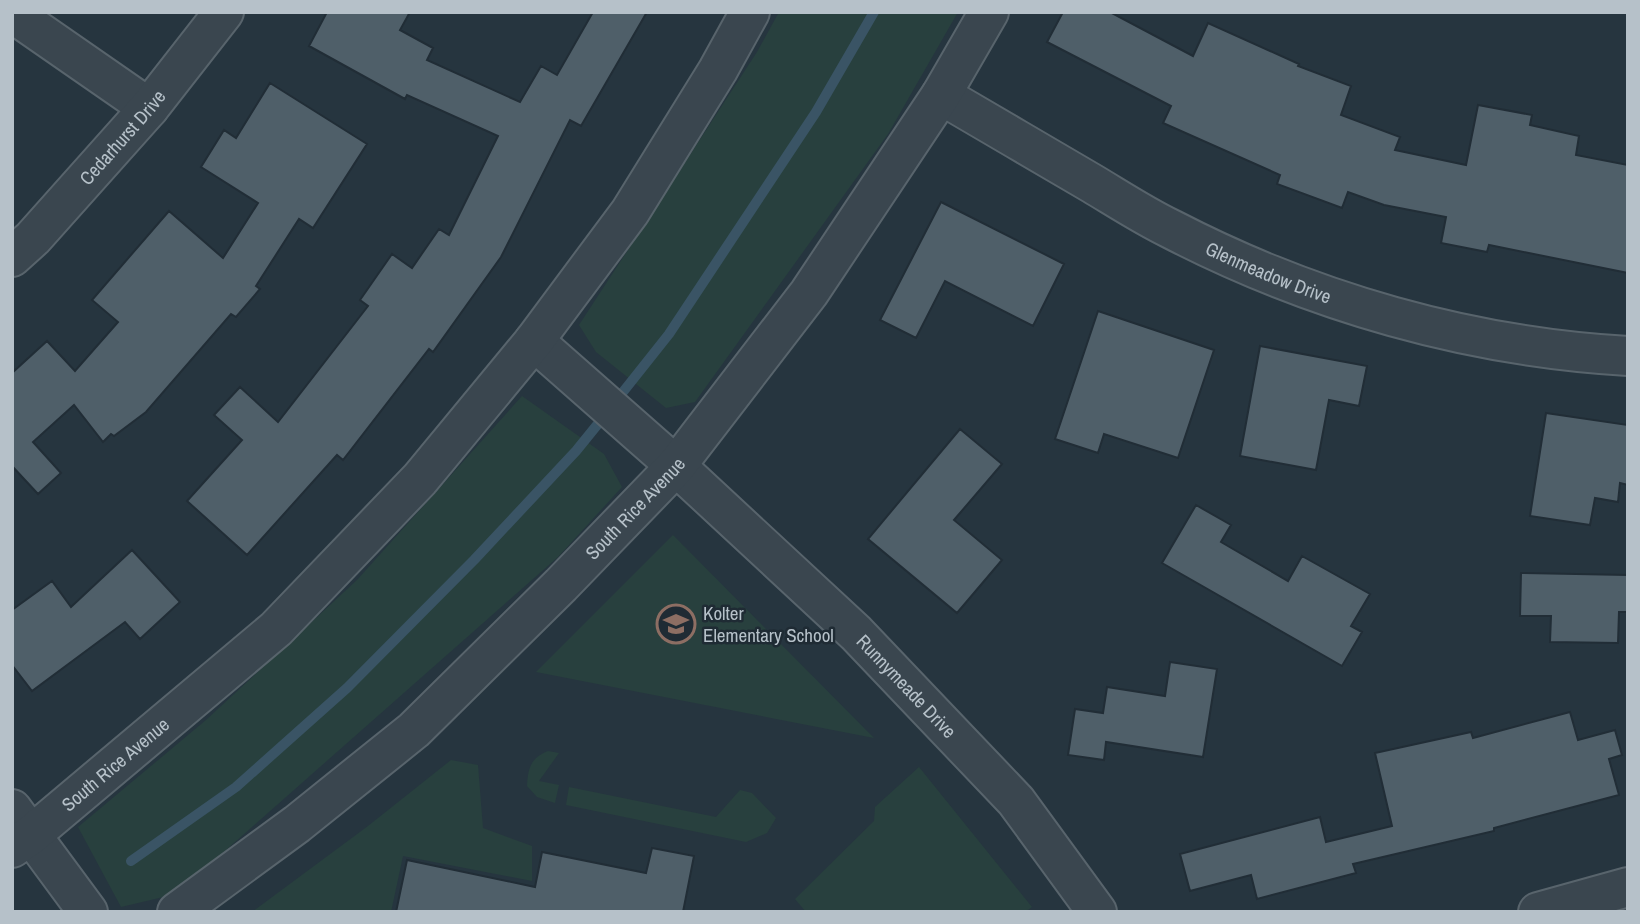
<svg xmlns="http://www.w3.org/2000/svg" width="1640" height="924" font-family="'Archivo Narrow',sans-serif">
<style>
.green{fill:#28403e}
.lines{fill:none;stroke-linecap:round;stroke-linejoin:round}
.stream{stroke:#3a5465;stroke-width:10}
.building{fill:#4f5f69;stroke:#212d36;stroke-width:2}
.minor-casing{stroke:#58646c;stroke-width:42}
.minor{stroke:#3a464f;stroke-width:38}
.labels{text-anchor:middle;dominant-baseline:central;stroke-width:5;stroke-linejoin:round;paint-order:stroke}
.street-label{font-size:19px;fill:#b6c1c9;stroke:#1f2b34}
.poi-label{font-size:19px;fill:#b6c1c9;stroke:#1f2b34;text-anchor:start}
</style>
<rect width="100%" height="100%" fill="#26353f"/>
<path class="green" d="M779,12H958L888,134L695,402L666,408L596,352L579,325L757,52Z
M522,396L604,454L622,487L558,557L176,894L121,907L78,827L206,720L357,580Z
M673,535L874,738L536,672Z
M548,751L559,753L539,781L559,785L555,803L537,797L527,786C528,769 530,758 548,751Z
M451,760L478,765L483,828L532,846V881L403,856L391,912H252L368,826Z
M919,767L1032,907L1025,912H806L795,899L874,821L875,807Z
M569,787L716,817L740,790L752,793L776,818L767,833L746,842L566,805Z"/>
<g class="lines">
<path class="stream" d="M615,402L669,334L816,112L874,12
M131,861L236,787L347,688L474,560L576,451L606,414"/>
</g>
<path class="building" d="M327,12H410L400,30L433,48L427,60L520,102L541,66L557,75L593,12H647L581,126L570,120L501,257L433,352L429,349L343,460L337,455L247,555L187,501L242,440L214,415L240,387L278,422L368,306L360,300L392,254L412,268L439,229L449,235L498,136L407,95L405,99L309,46Z
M1063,12H1110L1193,56L1208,23L1299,64L1298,66L1351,86L1341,115L1400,137L1395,150L1466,165L1478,105L1532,115L1530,125L1579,136L1576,155L1628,165V273L1489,245L1487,252L1441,243L1446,217L1384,205L1348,192L1342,208L1277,184L1280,175L1163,123L1171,106L1047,42Z
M270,83L367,144L313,228L299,219L256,286L260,289L236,317L231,314L146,412L114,436L111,434L103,442L74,405L33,442L61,473L38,494L12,466V373L47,341L75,371L118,322L92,300L169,211L223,258L258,203L201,167L224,130L236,138Z
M941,202L1064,264L1033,326L945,281L916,338L880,320Z
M1098,311L1214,350L1178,458L1104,434L1098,453L1055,439Z
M1260,346L1367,366L1359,406L1329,400L1316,470L1240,456Z
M1546,413L1628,425V485L1620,483L1618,502L1595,498L1590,525L1530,516Z
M960,429L1002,464L954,520L1002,560L957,613L868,539Z
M1196,505L1231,525L1221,542L1288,581L1302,556L1370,594L1351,626L1362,632L1342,666L1162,563Z
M132,550L180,602L140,639L125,622L32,691L12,665V610L52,581L71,607Z
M1521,573L1628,575V612H1619L1618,643L1550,642L1551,616H1520Z
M1170,662L1217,669L1203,757L1106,742L1104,760L1068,755L1075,709L1103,713L1107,687L1165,696Z
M1570,712L1578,740L1615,730L1622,755L1609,759L1619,795L1494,828V831L1353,864L1356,873L1257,899L1251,875L1190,891L1180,854L1320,817L1326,842L1392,826L1375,753L1471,732L1473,738Z
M652,848L694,856L683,912H396L407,860L535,887L542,852L646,873Z"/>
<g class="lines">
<defs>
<g id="minor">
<path d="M12,13L149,108"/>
<path id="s1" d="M941,95C992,125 1042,154 1093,184C1118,199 1144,216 1171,229C1312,302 1469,347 1628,356"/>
<path id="s2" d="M12,257L33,238L149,108L224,12"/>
<path id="s3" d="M534,341L676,466L856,633L1016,801L1097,912"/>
<path d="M12,809L88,912"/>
<path id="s4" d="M12,848L31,835L276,629L420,479L534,341L630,212L718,70L750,12"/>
<path id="s5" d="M177,912L297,824L414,730L561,585L676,466L809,293L941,95L989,12"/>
<path d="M1538,912L1628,887"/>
</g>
</defs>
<use href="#minor" class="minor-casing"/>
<use href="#minor" class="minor"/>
</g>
<defs>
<symbol id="school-ring" viewBox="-11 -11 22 22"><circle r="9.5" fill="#1f2b34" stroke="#8d6e63" stroke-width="1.5"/><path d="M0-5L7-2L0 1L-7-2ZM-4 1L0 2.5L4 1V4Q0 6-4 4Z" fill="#8d6e63"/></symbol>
</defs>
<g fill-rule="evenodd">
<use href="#school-ring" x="654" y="602" width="44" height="44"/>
</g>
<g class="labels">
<g class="street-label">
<text stroke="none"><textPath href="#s2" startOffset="163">Cedarhurst Drive</textPath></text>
<text stroke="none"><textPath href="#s1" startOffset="373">Glenmeadow Drive</textPath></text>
<text stroke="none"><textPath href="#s5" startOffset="612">South Rice Avenue</textPath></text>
<text stroke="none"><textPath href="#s3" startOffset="508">Runnymeade Drive</textPath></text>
<text stroke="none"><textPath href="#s4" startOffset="133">South Rice Avenue</textPath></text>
</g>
<g class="poi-label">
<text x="703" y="613">Kolter<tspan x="703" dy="22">Elementary School</tspan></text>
</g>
</g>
<rect width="1640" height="924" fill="none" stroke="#b6c1c9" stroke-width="28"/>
</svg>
